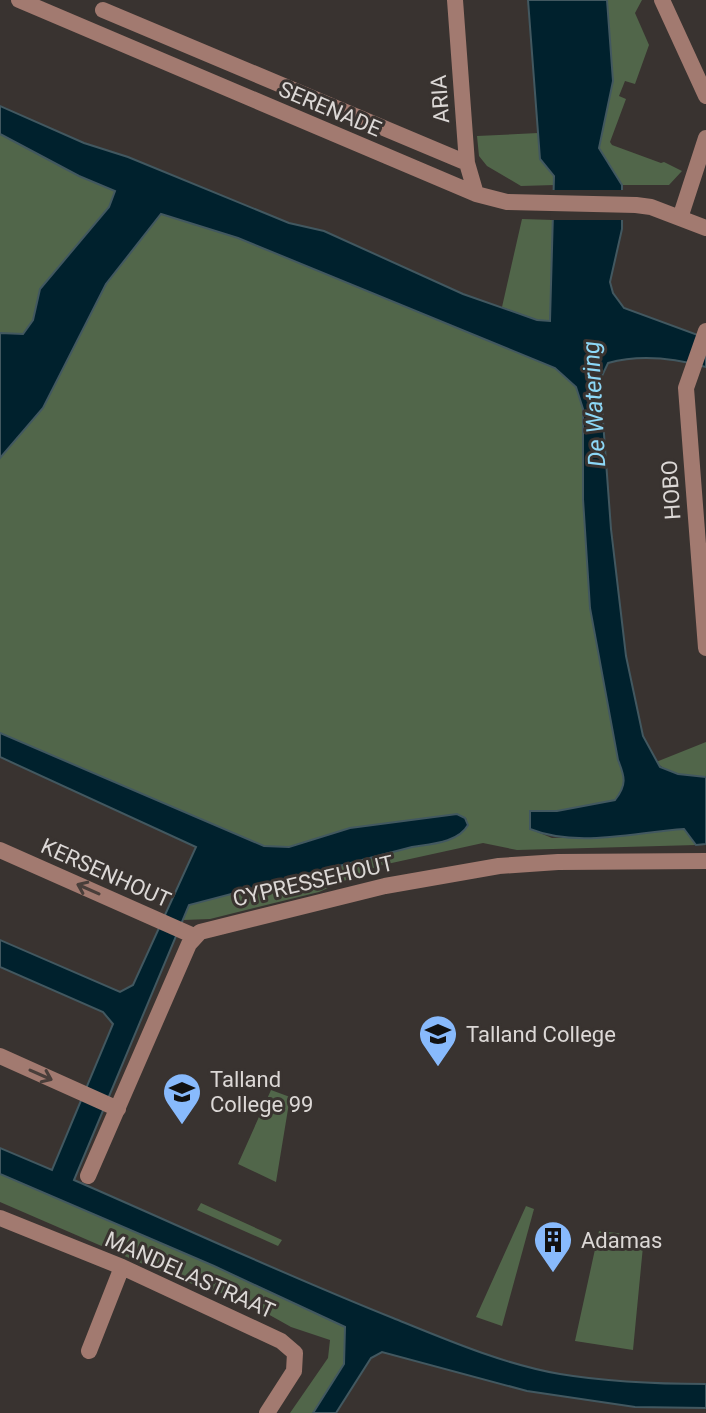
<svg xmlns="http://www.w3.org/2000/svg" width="706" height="1413" font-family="Roboto,sans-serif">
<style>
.green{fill:#51664a}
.water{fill:#00212d;stroke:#425860;stroke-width:2}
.pier{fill:#393330}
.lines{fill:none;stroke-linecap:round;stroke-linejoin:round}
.street{stroke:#a27a70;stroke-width:16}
.oneway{stroke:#493e3a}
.labels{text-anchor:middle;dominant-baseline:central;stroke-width:6;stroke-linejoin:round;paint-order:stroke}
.street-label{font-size:22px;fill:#dcd8d6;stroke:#393330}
.poi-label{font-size:22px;fill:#dcd8d6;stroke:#393330;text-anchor:start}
.water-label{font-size:24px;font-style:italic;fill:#8dd7f6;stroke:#393330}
</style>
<rect width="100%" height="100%" fill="#393330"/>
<path class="green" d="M607,0H642L635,13L649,45L635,84L625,81L619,96L626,99L610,142L612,145L661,163L664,162L682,171L669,185H622L599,148L613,81Z
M538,133L540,159L554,175L555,185L521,186L487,166L479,156L477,136Z
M0,134L79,176L115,191L109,207L40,289L33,320L23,334L0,333Z
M161,214L238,238L555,368L576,387L583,409V499L590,608L618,760C625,777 627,785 615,800L557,811H531L530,829L552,838L614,836L684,829L696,845L517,850L483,843L378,866L319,892L210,919L183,920L189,905L412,847L443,842L468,825L466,818L457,814L350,828L289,847L264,846L0,733V454L104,276L128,256Z
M522,219L554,220L551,321L538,320L502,307Z
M706,742V777C688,775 669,775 656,762Z
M271,1090L290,1097L276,1182L238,1164Z
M0,1174L214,1266L345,1327L344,1363L313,1413H290L328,1358L330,1340L291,1327L243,1300L180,1280L0,1202Z
M201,1203L282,1240L278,1246L197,1210Z
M526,1206L534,1209L502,1326L476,1317Z
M599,1231L644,1236L633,1350L575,1341Z"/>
<path class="water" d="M528,0H607L613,81L599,148L622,185V229L610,282L613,293L624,308L706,338V367C674,358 640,354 608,363L600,380L611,529L626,656L643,736L660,767L678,774L706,777V844L696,845L684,829C635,832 577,848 530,829V811H557L615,800C627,785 625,777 618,760L590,608L583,499V409L576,387L555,368L238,238L161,214L106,284L43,408L0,458V333L23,334L33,320L40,289L109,207L115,191L79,176L0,134V106L84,143L128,157L289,223L324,231L463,294L537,320L550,321L554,176L540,159Z
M0,733L264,846L289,847L350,828L457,814L465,818L468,825C458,843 430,844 412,847L189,905L74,1180C180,1226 285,1275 393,1318C447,1340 503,1364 560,1374C608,1382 658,1384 706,1384V1408L635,1407L527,1391L382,1352L371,1358L336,1413H313L344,1364L345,1327L214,1266L0,1174V1148L52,1170L113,1024L103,1012L0,967V940L120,992L133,985L196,847L0,757Z"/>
<path class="pier" d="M551,190H626V220H550Z"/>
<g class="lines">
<path class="street" d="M19,0L476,194L507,202L636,205L651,207L706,228
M455,0L467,163L476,194
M662,0L706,96
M103,10L467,163
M680,218L706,138
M706,331L686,388L706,648
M0,850L194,936
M0,1056L118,1109
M88,1176L189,944L200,932L385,886L499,866L558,862L706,861
M0,1218L122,1267L281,1341L295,1353L294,1371L267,1413
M89,1351L122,1267"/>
</g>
<defs><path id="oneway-shaft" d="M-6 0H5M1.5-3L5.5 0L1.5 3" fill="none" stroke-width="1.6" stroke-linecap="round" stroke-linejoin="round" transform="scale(2)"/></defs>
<g class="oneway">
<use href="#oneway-shaft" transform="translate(88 889) rotate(-156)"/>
<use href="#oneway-shaft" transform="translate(41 1075) rotate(24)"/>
</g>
<defs>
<symbol id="school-pin" viewBox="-11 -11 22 30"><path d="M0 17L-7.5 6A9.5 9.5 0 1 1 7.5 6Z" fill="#88bafc" stroke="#393330"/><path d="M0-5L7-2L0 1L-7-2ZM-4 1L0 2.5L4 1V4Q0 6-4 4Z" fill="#111"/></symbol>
<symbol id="building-pin" viewBox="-11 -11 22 30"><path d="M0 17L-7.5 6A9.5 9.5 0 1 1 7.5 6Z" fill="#88bafc" stroke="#393330"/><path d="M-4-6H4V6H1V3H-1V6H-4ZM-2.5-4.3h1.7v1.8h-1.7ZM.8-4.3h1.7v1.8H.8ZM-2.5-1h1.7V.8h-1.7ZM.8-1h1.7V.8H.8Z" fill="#111"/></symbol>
</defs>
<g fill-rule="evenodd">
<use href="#school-pin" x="416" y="1012" width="44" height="60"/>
<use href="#school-pin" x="160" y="1070" width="44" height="60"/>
<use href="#building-pin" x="531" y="1218" width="44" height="60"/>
</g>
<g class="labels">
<g class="street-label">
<text transform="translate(440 99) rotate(-94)">ARIA</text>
<text transform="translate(330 109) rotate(23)">SERENADE</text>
<text transform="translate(671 490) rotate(-94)">HOBO</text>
<text transform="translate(106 873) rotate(24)">KERSENHOUT</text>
<text transform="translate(313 881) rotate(-13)">CYPRESSEHOUT</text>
<text transform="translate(190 1275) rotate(24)">MANDELASTRAAT</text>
</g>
<g class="poi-label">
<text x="466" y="1034">Talland College</text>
<text x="210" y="1079">Talland<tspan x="210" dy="25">College 99</tspan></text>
<text x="581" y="1240">Adamas</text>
</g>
<g class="water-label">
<text transform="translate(594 404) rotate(-93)">De Watering</text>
</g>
</g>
</svg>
